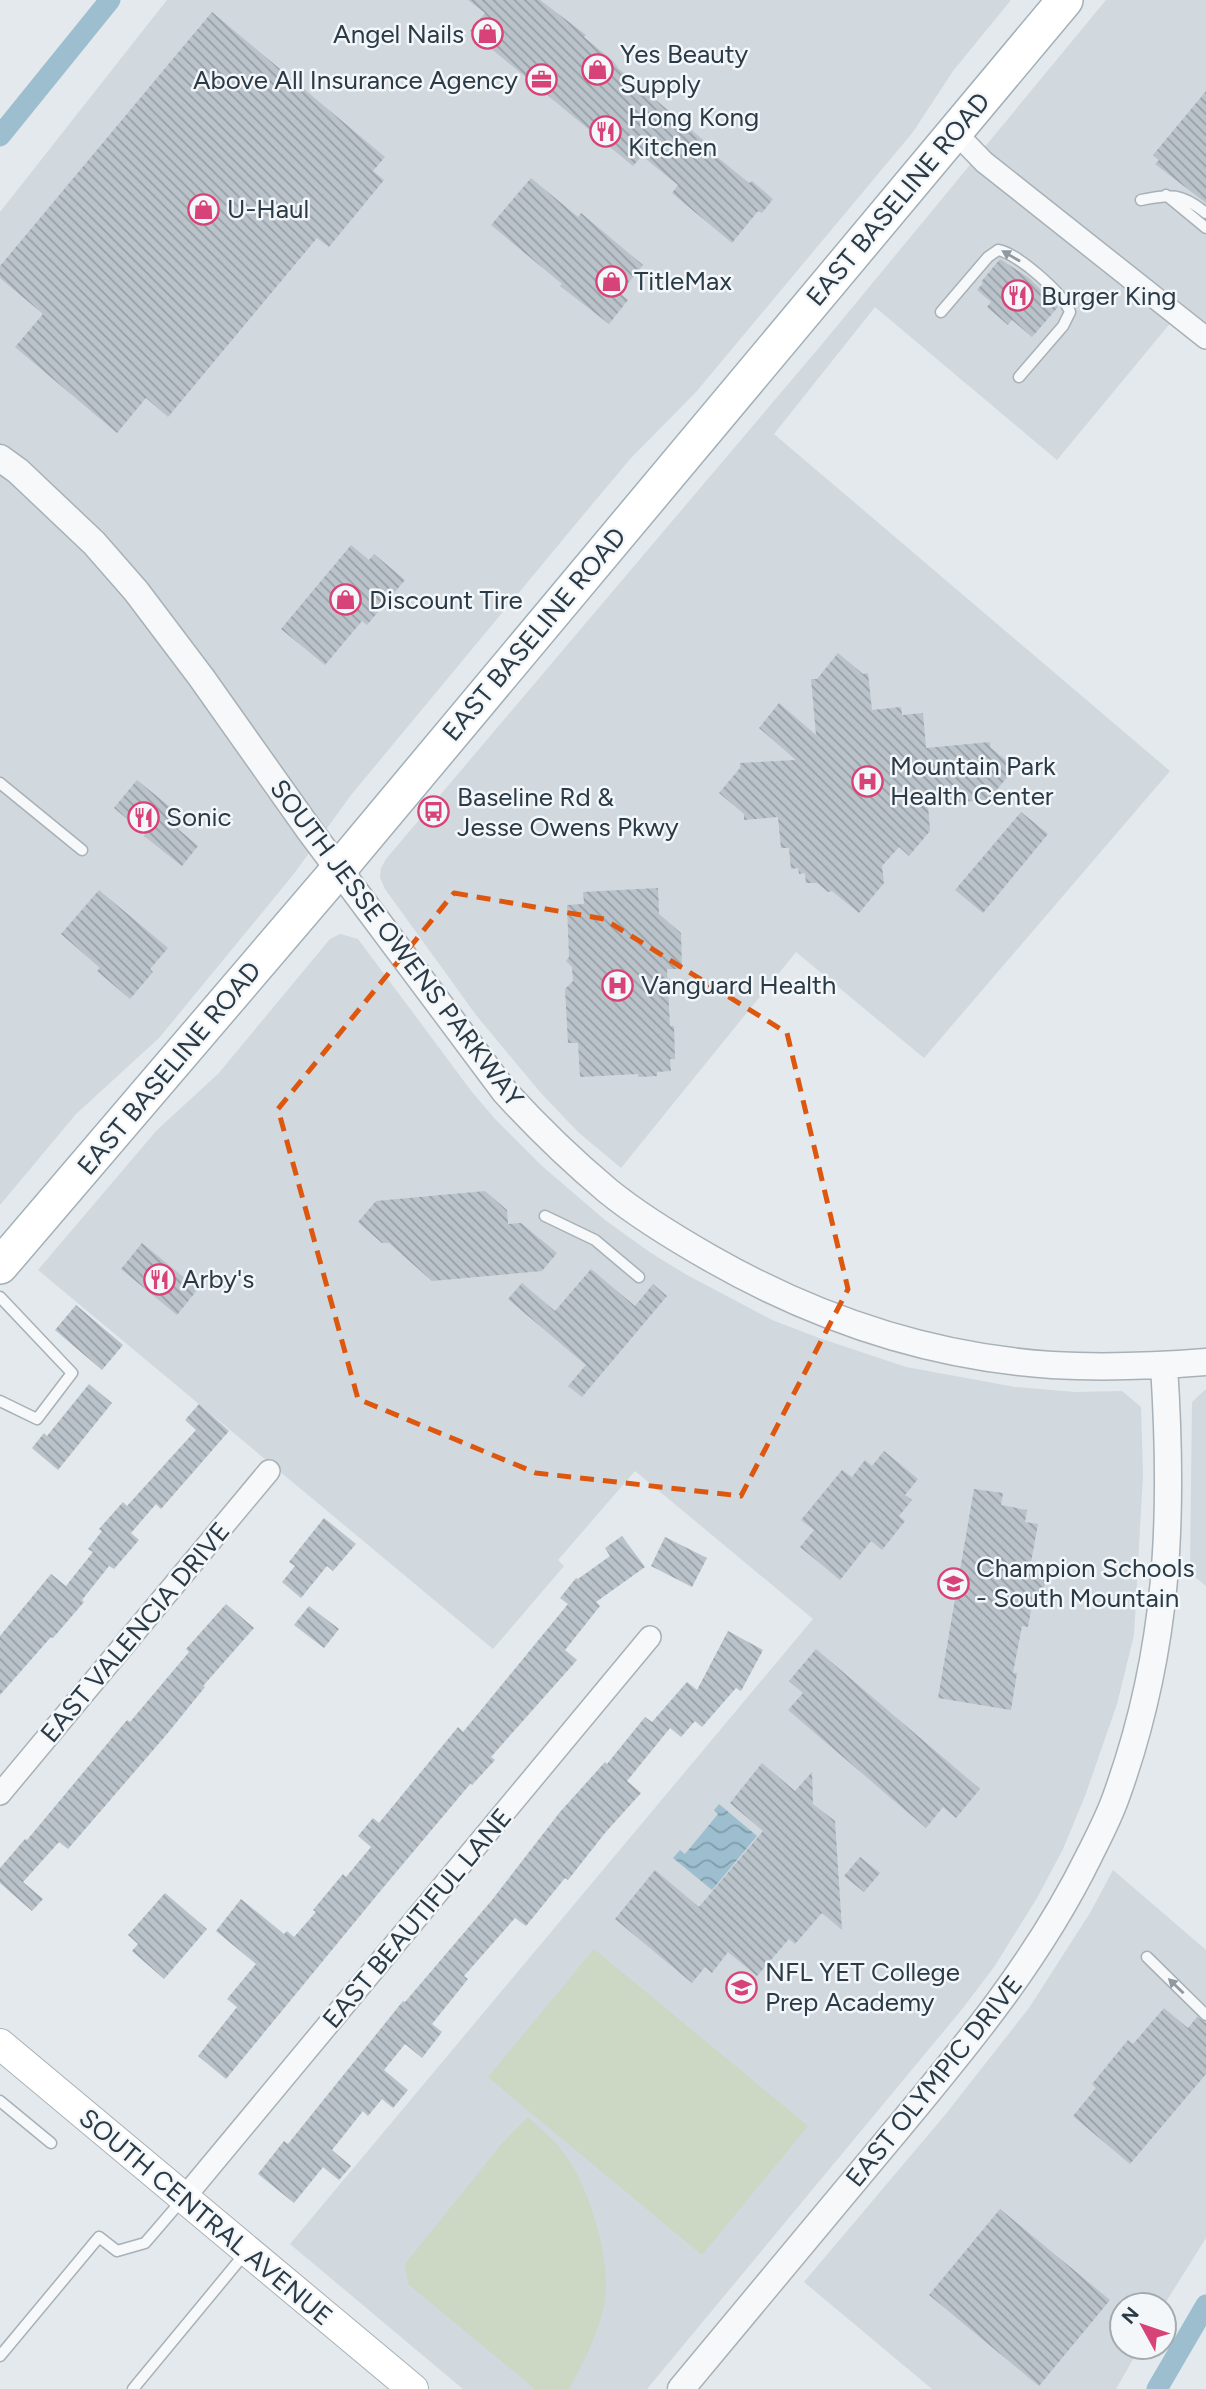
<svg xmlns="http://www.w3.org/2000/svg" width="1206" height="2389" font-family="Figtree,sans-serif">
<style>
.built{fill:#d1d8de}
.garden{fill:#ccd7c4}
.water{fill:url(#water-waves)}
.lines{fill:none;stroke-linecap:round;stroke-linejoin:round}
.canal{stroke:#9dbece;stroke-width:21}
.building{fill:url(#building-back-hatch)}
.service-casing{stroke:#a8b1b7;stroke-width:13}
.minor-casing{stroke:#a8b1b7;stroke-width:24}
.tertiary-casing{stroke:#a8b1b7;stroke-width:29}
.secondary-casing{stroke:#a8b1b7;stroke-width:32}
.primary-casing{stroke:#a2b0b9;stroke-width:38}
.service{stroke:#f6f8fa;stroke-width:10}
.minor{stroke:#f6f8fa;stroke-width:21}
.tertiary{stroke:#f6f8fa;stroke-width:26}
.secondary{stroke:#fff;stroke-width:30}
.primary{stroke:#fff;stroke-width:35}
.oneway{fill:#9099a0}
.marked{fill:none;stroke:#de570f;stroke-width:5;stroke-dasharray:14 9;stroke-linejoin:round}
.labels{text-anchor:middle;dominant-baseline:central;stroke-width:5;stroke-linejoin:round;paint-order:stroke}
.poi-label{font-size:26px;fill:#2a3a46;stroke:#f3f7f9;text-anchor:start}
.street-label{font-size:26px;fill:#2a3a46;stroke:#f3f7f9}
</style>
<defs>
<pattern id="water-waves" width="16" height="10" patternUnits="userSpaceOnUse" patternTransform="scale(1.75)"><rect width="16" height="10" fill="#9dbece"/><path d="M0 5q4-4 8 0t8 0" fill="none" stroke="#809ba9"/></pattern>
<pattern id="building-back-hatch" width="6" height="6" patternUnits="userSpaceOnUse" patternTransform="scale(1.75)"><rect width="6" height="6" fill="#bac3ca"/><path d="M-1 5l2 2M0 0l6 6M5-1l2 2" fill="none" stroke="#979fa6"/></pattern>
</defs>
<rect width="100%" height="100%" fill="#e3e9ec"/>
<path class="built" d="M167,0H1011L953,71L913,132L696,392L631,458L584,514L351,795L293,875L159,1038L76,1114L0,1205V212Z
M1106,0H1206V327L1182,309L1057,460L875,307L774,434L1170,771L924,1058L796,952L621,1168L578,1132L540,1092L476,1015L385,889L380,877L381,868L386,859L823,343Z
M340,934L358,939L472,1092L496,1120L542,1166L605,1220L651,1253L687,1275L772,1320L819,1338L906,1367L1015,1387L1075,1392L1122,1391L1141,1407L1143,1475L1134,1635L1117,1704L1085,1796L1063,1849L1037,1898L994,1967L963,2008L647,2389H463L290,2244L813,1619L635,1471L558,1560L564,1566L493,1649L38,1270L157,1130L218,1074L330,939Z
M1206,1389V1586L1190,1573L1192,1402Z
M1113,1870L1206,1950V2238L1164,2305H1122V2347H1140L1116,2389H932L804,2282L945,2115L1029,2008L1090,1913Z"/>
<path class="garden" d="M594,1949L808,2126L702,2255L488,2077Z
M528,2117C538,2127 550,2136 559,2147C587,2179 611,2257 605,2299C600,2330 584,2362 569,2389H535L408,2284L405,2264L504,2141Z"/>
<path class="water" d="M719,1804L757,1836L712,1890L673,1858L680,1850L685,1854L718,1814L714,1810Z"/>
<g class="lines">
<path class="canal" d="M0,136L110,0
M1157,2389L1206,2305"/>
</g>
<path class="building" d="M468,0H540L586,35L584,37L613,61L619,69L708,144L705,147L749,183L752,181L773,199L762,213L758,211L732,243L672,193L678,185L642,156L633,166L470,31L485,13Z
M212,12L385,157L373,171L384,180L329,247L317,238L168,417L146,398L117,433L15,347L43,314L0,278V266Z
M1206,91V203L1155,164L1159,160L1153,155Z
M531,178L578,217L581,213L643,265L620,293L628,300L609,324L560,286L562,284L491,225Z
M1000,259L1029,278L1058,307L1032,337L1012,320L1008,325L987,307L991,302L977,290L983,283L981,282Z
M351,545L369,560L374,554L405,580L367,625L362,621L325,665L281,629Z
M838,653L863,674L868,673L872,710L901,707L902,715L923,713L926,748L990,742V747L1015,768L994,793L995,799L928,805L930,831L909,856L899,847L882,866L884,883L859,913L832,891L828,892L817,883H806L805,873L799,874L798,868L791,869L789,848H781L778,817L744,820V814L719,793L740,768V763L796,760L759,728L779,703L816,735L811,679H817Z
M137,780L186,820L178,829L198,846L182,866L144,836L145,834L114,808Z
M1021,812L1048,834L983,913L955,890Z
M658,888L659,914L681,933L682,969H667L670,1026H674L675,1059H670L671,1071L657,1072V1076L638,1077V1074L580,1077L578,1043H568L565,989L573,981L572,967L566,961L569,957L567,905L584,904L583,892Z
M99,890L168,948L150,969L153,972L130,999L97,971L100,968L61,934Z
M485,1191L507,1210L508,1224L521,1223L557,1253L542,1271L432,1281L389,1243H382L358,1222L376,1201Z
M142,1243L198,1289L177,1315L121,1269Z
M591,1269L635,1306L653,1284L667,1296L582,1397L568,1386L586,1365L508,1299L522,1283L555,1311Z
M76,1305L123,1345L102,1370L55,1330Z
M89,1384L112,1403L58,1470L32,1448L44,1433L47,1436Z
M199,1404L229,1431L161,1509L156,1504L131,1533L139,1540L114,1569L109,1566L82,1600L84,1602L53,1638L51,1637L0,1695V1636L51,1574L66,1586L93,1552L88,1549L102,1531L99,1529L123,1502L127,1506L196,1430L185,1420Z
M884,1451L918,1479L905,1495L912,1500L899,1516L905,1521L882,1550L871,1541L840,1580L800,1547L814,1530L801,1520L842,1470L852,1477L865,1460L872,1466Z
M974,1489L1003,1493L1001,1505L1027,1510L1025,1522L1038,1524L1029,1573L1046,1576L1041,1606L1032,1605L1028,1627L1022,1626L1013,1673H1017L1011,1710L938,1698Z
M324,1518L356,1544L333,1571L327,1566L301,1598L282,1582L295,1566L289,1562Z
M622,1536L645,1567L596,1602L600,1606L565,1650L577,1660L491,1757L495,1760L472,1785L471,1783L382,1889L226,2079L198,2056L237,2007L227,1999L256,1964L216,1931L241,1899L284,1934L287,1931L294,1937L316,1912L313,1910L343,1874L346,1877L371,1847L358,1836L373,1818L379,1823L458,1727L463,1732L568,1604L560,1598L576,1578L578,1579L610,1556L605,1548Z
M665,1537L707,1558L692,1587L651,1566Z
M226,1604L254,1628L203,1686L205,1687L167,1734L68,1849L59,1842L23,1882L43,1899L32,1911L0,1883V1868L25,1839L27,1840L127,1720L130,1722L189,1652L186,1649Z
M309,1606L339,1629L324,1648L294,1625Z
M728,1631L763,1650L741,1691L736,1688L702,1727L695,1721L681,1737L670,1728L627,1781L641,1793L605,1833L568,1880L565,1878L526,1926L515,1918L464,1976L468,1979L432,2024L442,2032L422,2058L405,2044L384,2070L408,2090L393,2108L382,2099L368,2116L363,2111L332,2150L351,2166L339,2180L323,2167L294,2203L258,2174L284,2141L288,2144L403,2001L405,2002L492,1900L560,1812L605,1762L607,1764L645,1717L652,1722L687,1682L697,1690Z
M816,1649L980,1789L956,1818L943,1807L926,1828L788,1710L803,1693L789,1681Z
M762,1763L795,1791L812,1772L813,1804L835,1821L842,1930L822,1913L795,1944L789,1939L757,1976L728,1952L712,1973L705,1967L692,1983L615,1919L655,1870L699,1907L763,1831L730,1803Z
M860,1857L880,1873L864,1892L844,1876Z
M165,1893L207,1929L164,1979L132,1951L138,1944L128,1935Z
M1164,2008L1188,2028L1197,2017L1206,2023V2074L1130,2164L1073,2116L1096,2088L1092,2084L1114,2057L1128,2040L1133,2044Z
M1000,2209L1110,2300L1039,2386L929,2295Z"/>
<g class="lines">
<defs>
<path id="service" d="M1166,195L1206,228
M1141,200C1171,194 1181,193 1206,213
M941,312L988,257L998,250C1017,253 1064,294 1070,312L1063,326L1019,377
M0,783L82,850
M545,1216L595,1240L639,1277
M0,1297L72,1373L37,1419L0,1401
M1147,1957L1206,2015
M0,2101L51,2143
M0,2356L99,2237L117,2251L145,2243L182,2200
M133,2389L247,2251"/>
<path id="minor" d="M954,131L984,162L1206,338
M0,1794L269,1471
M184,2198L650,1637"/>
<path id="tertiary" d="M0,458L18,471L94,543L136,591L201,677L310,831L505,1092C537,1127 571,1160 608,1191C640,1217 675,1238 710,1258C815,1318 931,1357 1052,1365C1103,1368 1155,1366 1206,1362
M681,2389C750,2306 819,2223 889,2139C964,2049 1037,1962 1089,1856C1099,1836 1109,1817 1116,1797C1169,1651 1174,1518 1164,1366"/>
<path id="secondary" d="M0,2044L413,2389"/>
<path id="primary" d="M0,1266L339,869L1065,0"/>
</defs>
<use href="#service" class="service-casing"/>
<use href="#minor" class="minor-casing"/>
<use href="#tertiary" class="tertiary-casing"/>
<use href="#secondary" class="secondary-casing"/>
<use href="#primary" class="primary-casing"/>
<use href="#service" class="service"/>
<use href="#minor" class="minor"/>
<use href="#tertiary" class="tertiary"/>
<use href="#secondary" class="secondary"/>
<use href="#primary" class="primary"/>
</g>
<defs><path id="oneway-solid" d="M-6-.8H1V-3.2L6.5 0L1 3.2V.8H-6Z" transform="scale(1.75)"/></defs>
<g class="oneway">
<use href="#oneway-solid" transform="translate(1011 256) rotate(-150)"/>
<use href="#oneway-solid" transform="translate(1176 1986) rotate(-136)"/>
</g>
<path class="marked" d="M454,893L604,919L787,1033L848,1289L741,1496L536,1473L358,1399L278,1109Z"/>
<defs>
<symbol id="shop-ring" viewBox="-11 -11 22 22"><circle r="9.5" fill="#f3f7f9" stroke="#d74277" stroke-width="1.5"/><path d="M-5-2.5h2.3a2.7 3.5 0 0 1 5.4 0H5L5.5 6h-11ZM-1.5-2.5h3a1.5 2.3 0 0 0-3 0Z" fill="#d74277"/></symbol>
<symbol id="office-ring" viewBox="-11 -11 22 22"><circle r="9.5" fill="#f3f7f9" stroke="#d74277" stroke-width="1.5"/><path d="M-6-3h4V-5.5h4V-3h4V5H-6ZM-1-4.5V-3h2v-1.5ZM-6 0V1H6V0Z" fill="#d74277"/></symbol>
<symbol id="restaurant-ring" viewBox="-11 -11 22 22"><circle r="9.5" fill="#f3f7f9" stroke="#d74277" stroke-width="1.5"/><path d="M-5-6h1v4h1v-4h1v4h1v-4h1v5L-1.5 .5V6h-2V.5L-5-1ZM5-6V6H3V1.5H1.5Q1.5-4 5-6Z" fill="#d74277"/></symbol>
<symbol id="hospital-ring" viewBox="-11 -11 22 22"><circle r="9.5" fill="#f3f7f9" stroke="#d74277" stroke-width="1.5"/><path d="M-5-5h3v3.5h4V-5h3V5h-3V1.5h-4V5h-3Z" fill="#d74277"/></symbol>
<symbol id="bus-ring" viewBox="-11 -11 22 22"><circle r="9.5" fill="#f3f7f9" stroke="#d74277" stroke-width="1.5"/><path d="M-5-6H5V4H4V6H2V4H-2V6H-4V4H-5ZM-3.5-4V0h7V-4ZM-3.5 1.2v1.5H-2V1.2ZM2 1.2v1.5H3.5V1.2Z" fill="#d74277"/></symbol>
<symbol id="school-ring" viewBox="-11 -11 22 22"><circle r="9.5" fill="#f3f7f9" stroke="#d74277" stroke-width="1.5"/><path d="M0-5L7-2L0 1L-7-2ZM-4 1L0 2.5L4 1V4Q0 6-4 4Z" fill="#d74277"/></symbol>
</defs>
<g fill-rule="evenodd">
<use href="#shop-ring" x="470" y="16" width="35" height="35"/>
<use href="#shop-ring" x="580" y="52" width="35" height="35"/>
<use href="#office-ring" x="524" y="62" width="35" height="35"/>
<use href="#restaurant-ring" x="588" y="114" width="35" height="35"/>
<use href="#shop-ring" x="186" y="192" width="35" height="35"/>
<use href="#shop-ring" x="594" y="264" width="35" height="35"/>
<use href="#restaurant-ring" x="1000" y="278" width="35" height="35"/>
<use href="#shop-ring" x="328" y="582" width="35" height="35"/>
<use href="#hospital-ring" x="850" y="764" width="35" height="35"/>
<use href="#bus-ring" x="416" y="794" width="35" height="35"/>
<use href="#restaurant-ring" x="126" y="800" width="35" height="35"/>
<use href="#hospital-ring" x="600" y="968" width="35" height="35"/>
<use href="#restaurant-ring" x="142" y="1262" width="35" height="35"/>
<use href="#school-ring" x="936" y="1566" width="35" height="35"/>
<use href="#school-ring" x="724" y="1970" width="35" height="35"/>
</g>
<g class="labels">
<g class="poi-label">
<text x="464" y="34" text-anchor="end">Angel Nails</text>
<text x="620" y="54">Yes Beauty<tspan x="620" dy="30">Supply</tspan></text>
<text x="518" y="80" text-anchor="end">Above All Insurance Agency</text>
<text x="628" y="117">Hong Kong<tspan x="628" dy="30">Kitchen</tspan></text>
<text x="227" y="209">U-Haul</text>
<text x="634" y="281">TitleMax</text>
<text x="1041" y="296">Burger King</text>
<text x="369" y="600">Discount Tire</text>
<text x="890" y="766">Mountain Park<tspan x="890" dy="30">Health Center</tspan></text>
<text x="457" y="797">Baseline Rd &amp;<tspan x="457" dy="30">Jesse Owens Pkwy</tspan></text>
<text x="166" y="817">Sonic</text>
<text x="641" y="985">Vanguard Health</text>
<text x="182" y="1279">Arby's</text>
<text x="976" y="1568">Champion Schools<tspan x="976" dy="30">- South Mountain</tspan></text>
<text x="765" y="1972">NFL YET College<tspan x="765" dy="30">Prep Academy</tspan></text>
</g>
<g class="street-label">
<text transform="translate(898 199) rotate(-50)">EAST BASELINE ROAD</text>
<text transform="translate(534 634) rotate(-50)">EAST BASELINE ROAD</text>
<text transform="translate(397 943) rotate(53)">SOUTH JESSE OWENS PARKWAY</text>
<text transform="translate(169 1068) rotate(-50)">EAST BASELINE ROAD</text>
<text transform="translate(135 1632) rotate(-50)">EAST VALENCIA DRIVE</text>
<text transform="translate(417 1918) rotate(-50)">EAST BEAUTIFUL LANE</text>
<text transform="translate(934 2081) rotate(-51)">EAST OLYMPIC DRIVE</text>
<text transform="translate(206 2217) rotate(40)">SOUTH CENTRAL AVENUE</text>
</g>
</g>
<g transform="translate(1143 2326) rotate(310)"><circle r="33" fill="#f3f7f9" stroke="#a3abb1" stroke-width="2"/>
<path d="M0-5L12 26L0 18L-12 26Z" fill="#d74277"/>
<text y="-10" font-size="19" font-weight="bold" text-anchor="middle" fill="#2a3a46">N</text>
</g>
</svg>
